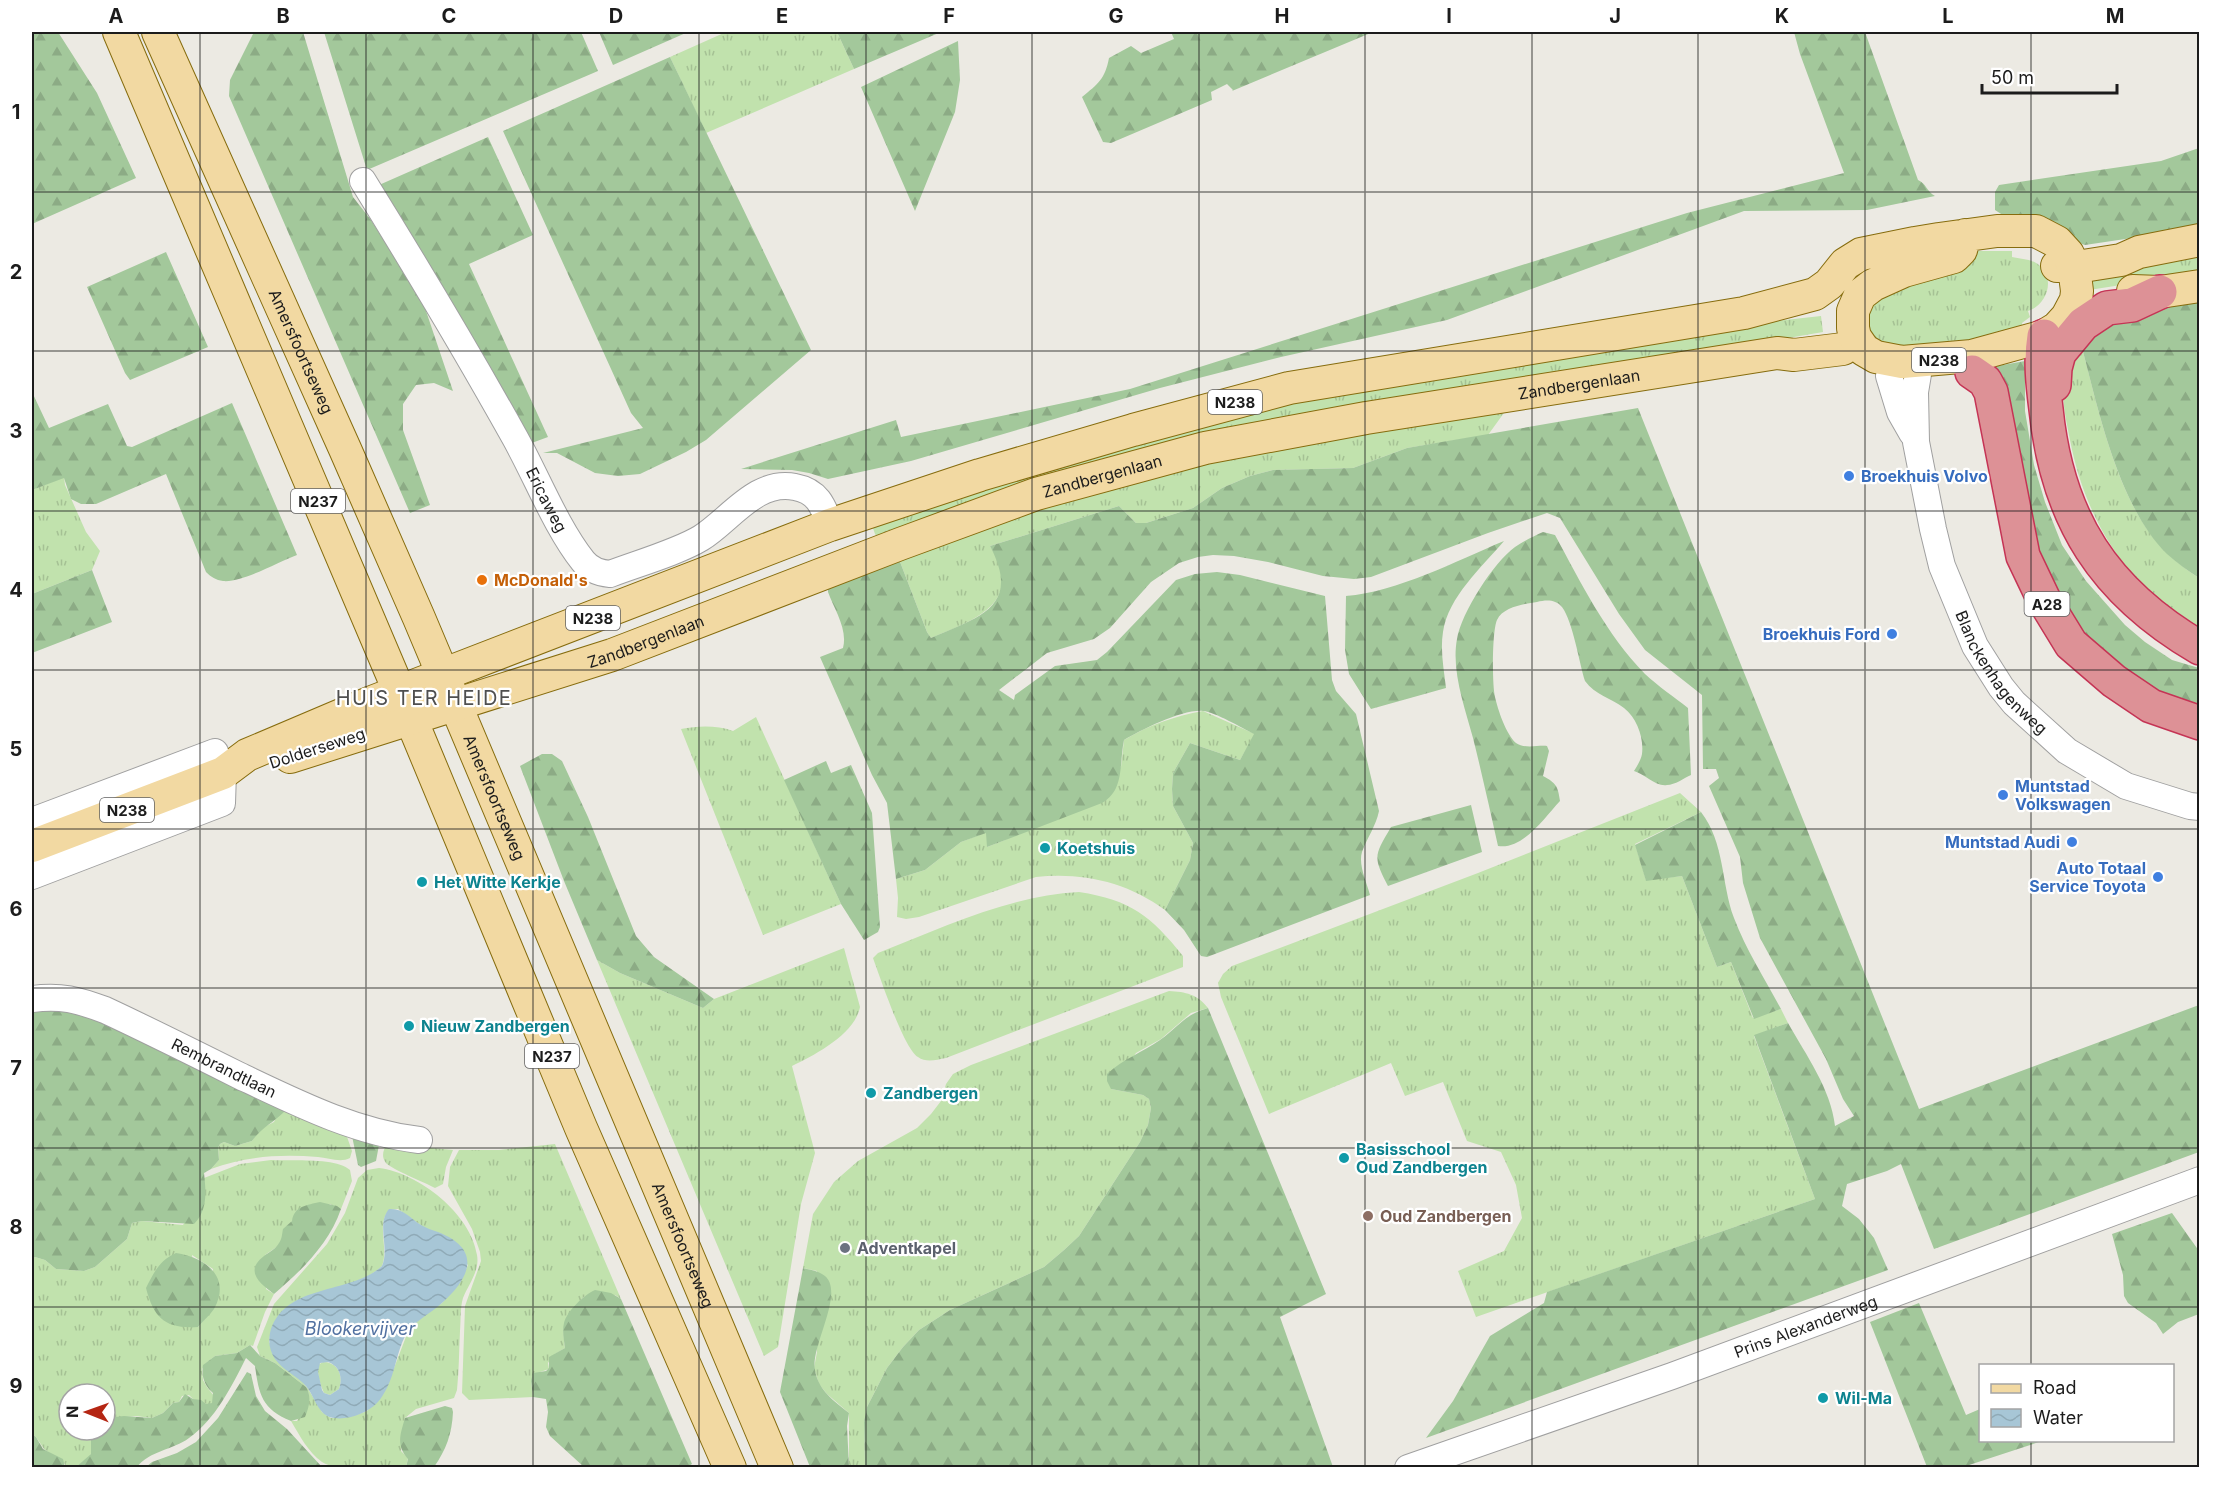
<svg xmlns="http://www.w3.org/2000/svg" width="2231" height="1499" font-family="Inter,sans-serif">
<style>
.grass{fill:url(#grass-tufts);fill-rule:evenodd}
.forest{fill:url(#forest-firs)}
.water{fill:url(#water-waves);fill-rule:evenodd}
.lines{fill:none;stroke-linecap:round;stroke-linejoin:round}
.minor-casing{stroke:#a0a0a0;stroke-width:28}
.major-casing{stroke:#866c0e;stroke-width:34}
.highway-casing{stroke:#c53455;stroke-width:36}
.minor{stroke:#fff;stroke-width:26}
.major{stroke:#f2d9a2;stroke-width:32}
.highway{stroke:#dd9196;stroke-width:33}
.grid{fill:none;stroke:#1c1c1c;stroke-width:1.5;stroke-opacity:0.55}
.shop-dot{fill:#3f7fe0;stroke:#fff;stroke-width:2}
.food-dot{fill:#e8710a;stroke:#fff;stroke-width:2}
.culture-dot{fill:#0f9aa8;stroke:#fff;stroke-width:2}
.education-dot{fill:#8d6e63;stroke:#fff;stroke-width:2}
.worship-dot{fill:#6b7280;stroke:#fff;stroke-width:2}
.labels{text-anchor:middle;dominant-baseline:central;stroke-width:4.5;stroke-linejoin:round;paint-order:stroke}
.shield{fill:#fff;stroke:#606060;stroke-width:1.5}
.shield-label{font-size:15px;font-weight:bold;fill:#1c1c1c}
.street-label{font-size:16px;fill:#1c1c1c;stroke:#fff}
.shop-label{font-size:16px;font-weight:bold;fill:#366cbe;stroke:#fff;text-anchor:end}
.food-label{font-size:16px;font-weight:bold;fill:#c56008;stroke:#fff;text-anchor:start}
.culture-label{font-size:16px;font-weight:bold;fill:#0d838f;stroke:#fff;text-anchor:start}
.education-label{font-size:16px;font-weight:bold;fill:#785e54;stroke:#fff;text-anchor:start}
.worship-label{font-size:16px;font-weight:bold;fill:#5b616d;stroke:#fff;text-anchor:start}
.water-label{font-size:18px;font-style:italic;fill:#5271a1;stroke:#fff}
.quarter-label{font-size:20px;letter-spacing:1.5px;fill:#4f4f4f;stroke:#fff}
.neatline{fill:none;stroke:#1c1c1c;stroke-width:2}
.grid-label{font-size:20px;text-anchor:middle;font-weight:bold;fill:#1c1c1c}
</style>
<defs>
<pattern id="grass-tufts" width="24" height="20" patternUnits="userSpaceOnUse" patternTransform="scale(1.5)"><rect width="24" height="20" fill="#c1e2ad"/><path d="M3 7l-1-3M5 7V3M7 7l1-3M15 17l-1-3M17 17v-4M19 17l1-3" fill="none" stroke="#a5c194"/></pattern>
<pattern id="forest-firs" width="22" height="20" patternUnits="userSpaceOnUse" patternTransform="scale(1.5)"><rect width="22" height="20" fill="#a3c89b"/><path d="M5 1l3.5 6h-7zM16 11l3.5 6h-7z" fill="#8cab85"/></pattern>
<pattern id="water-waves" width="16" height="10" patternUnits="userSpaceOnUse" patternTransform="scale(1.5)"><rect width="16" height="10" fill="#a7c6d6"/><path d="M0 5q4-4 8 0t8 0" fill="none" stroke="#8faab7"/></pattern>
</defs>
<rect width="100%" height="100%" fill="#eceae3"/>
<path class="grass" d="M726,32H837L854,69L706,133L670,57Z
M1975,251H2012V257C2021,259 2032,259 2039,265C2056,279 2047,305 2028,311L2030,317L2022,323L2021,338L1892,347L1871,338L1865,316L1870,304Z
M2199,253V273L2089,290L2087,272Z
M1821,316L1823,332L1547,380L880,540L875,534L871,522L1183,430L1400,377L1578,343Z
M2081,344C2097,404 2114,486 2152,536C2165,553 2182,567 2199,578V631C2128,587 2086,522 2070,440C2067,424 2063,407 2063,391C2063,379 2076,356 2081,344Z
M1509,406L1488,435L1407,448L1353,468L1273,470L1250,476L1222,488L1193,508L1146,523H1136L1119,506L990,546C993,551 997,557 999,563C1016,609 963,624 931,638L927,632L897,554L1075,498L1259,449Z
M64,477L65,485L86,532L100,551L92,570L32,594V490Z
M1203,711L1255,734L1240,760L1190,743L1173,773L1172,789L1173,806L1193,843L1190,860L1165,910C1127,882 1082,872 1036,877L919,917L906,919L897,917L898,898L896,879L925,870L961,842L987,832V847L1005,840L1121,767L1124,740C1149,725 1175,716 1203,711Z
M756,717L841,904L763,935L681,729C698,726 716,725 733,731Z
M1680,793L1701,812L1635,844L1646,880L1682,876L1717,967L1731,962L1753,1018L1781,1009L1788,1023L1754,1036L1815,1199L1476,1317L1458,1271L1504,1251L1522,1218L1516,1185L1501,1152L1467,1141L1443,1082L1405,1096L1391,1063L1269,1114L1221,997L1218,983L1223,974L1232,966L1478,873Z
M1079,892C1131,900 1151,916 1183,956V967L946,1058C936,1060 926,1063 918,1057C904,1049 880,977 873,958L878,953C944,927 1008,896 1079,892Z
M844,948L860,1007C855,1034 815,1055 792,1066L815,1153L801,1204L778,1347L764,1356L597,960L620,973L703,1008L714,999Z
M1169,991C1186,992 1197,994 1208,1008L1191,1013L1161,1039L1136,1053L1111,1089L1143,1095L1149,1099L1151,1108L1148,1125L1140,1142L1079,1236L1064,1250L1044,1267L950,1310L919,1330L903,1347L887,1368L867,1407L864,1422L865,1467H849V1413L827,1394L819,1384L814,1368L817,1352V1271L803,1268L813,1214L834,1182L858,1161L917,1128L931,1114L941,1101L946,1084L953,1074L971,1065Z
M282,1106L346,1134L352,1151L350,1158C341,1163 328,1158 318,1157C281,1154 246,1156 211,1169L219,1160L218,1148L220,1144L224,1142L235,1146L252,1141L260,1129L274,1122Z
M387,1144L453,1150L446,1167L443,1184L435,1188C426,1183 391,1169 386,1163C381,1157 383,1150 387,1144Z
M555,1144L621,1299L615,1295L584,1297C566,1317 561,1320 565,1348L555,1354L548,1363L549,1369L540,1372L531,1381L533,1397L469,1400L462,1393L465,1306L481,1261L480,1252L472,1229L448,1186L450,1167L459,1150H499Z
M271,1160C290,1161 336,1157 350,1170L352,1181L341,1209L330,1204L292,1221L278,1246L265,1255L266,1289L274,1294L265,1312L253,1346L250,1345L237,1353L215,1356L205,1364L202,1369L203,1380L207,1387L214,1396V1402L209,1405L193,1399L189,1395L182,1396L179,1402L173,1403L163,1413L152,1418L136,1416L105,1419V1394H69V1430H92L93,1450L90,1456L76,1467H65V1464L44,1449L36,1437L32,1434V1259L35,1257L45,1260L56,1269L84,1271L95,1267L127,1239L132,1223L142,1221L183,1225L205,1191L204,1178L240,1164ZM192,1255L213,1269L214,1308L198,1327Z
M379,1168C419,1173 471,1214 477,1255C480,1271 468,1285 463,1298C460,1308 461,1320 460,1331C459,1351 459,1371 457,1390L454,1398L416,1409L405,1418L401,1451L408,1458L406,1467C386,1467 338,1473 322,1462C308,1452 300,1436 291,1421H297C303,1410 314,1399 306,1387L275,1363L260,1356L257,1347L274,1304L327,1244L345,1213L358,1178L367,1170ZM398,1209L422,1226L468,1265L460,1282L442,1303L419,1319L407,1334L386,1389L367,1411L359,1414L338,1418H331L322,1412L307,1387L269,1342C278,1281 347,1299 382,1266C389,1248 376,1224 389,1210Z
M323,1362C338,1362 344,1376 339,1389L330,1395L324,1393C320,1384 317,1375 318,1365Z"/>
<path class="forest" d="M32,32H58L97,93L136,178L32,224Z
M254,32H303L353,197L371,220L423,302L453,391L434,383L416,385L403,404V430L430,505L410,513L229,96L230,80Z
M324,32H581L598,71L367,170Z
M599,32H688L613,65Z
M837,32H941L854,69Z
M1171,32H1373L1232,91L1233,90L1227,84L1211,92L1212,100L1111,143L1103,142L1082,97C1098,84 1105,79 1109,58L1131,46L1141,53L1174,39Z
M1794,32H1865L1918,180C1926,183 1927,192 1935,196L1867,210L1744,211L1447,320L1281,357L1160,388L911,461L828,479L809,473L792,470L741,469L896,420L901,437L1130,389L1687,213L1844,173L1800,54Z
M958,41L960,80L955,112L915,211L861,87Z
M670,57L811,350L706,440L686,452L640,474L618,476L595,473L557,453H543L643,428L631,413L503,131Z
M488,137L533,235L469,264L548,437L529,444L379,185Z
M2199,148V228L2085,245L2012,221L1995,210V192L1999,185L2161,161Z
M166,252L208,347L130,380L125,373L87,287Z
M2199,300V578C2188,571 2177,563 2167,554C2118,506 2098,408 2081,344L2115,315Z
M2025,361V411L2034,465L2045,502L2062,545L2086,581L2125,625L2145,642L2172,660L2199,668V715L2187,712L2083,640L2040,570L1986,368Z
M32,392L49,428L108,404L127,446L132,447L232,403L297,555C278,562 242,583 223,581C216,580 211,577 206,572L166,474L96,504H81L71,499L64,478L32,490Z
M1638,408L1919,1109L2199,1005V1152L1934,1249L1901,1164L1887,1171L1847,1184L1842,1206L1859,1219L1874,1238L1888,1270L1426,1438L1453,1401L1490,1336L1544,1303L1547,1292L1815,1199L1754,1035L1788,1023C1806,1055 1831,1089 1835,1126L1854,1116L1843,1099L1826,1059L1760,938L1743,883L1740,857L1709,786L1719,778L1716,769H1703L1702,695L1645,650L1619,614L1560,518L1547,513L1488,533L1371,577L1354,579L1323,576L1268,562L1234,556L1213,555L1198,557L1179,563L1151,582L1110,628L1094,639L1047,653L999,690L1014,700L1015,695L1055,666L1097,660L1107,652L1176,580L1195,574L1217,572L1240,575L1325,596L1332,680L1336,691L1356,714L1379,811C1376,826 1367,838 1362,852C1358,865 1367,883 1370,895L1207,957L1201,956L1184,930L1165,910L1190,860L1193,843L1173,806L1172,789L1173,773L1190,743L1240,760L1254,734C1242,728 1215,712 1203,711C1183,709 1141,730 1124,740C1119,763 1125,790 1102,803L987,847L986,833L961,842L925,870L896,879L887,803L872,775L820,657L843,648C848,629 834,609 828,592V585L897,554L927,632L931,638C979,617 1022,607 990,546L1119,506L1136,523H1146L1193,508L1222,488L1250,476L1273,470L1353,468L1407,448Z
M1543,532L1555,535C1581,583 1606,634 1645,674C1658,686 1674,697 1688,708L1691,775C1684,778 1675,785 1667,785C1656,787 1645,774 1634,771C1637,766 1641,760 1642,754C1644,738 1637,718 1624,708C1611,698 1595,695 1585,681C1579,662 1573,622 1562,607C1555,599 1546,600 1537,602C1524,604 1503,607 1497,620C1492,631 1492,685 1495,697C1498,710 1506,734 1516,743C1524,749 1538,745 1547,746L1549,751L1543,776C1556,783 1558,786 1560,801C1545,817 1523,850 1498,846C1490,810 1482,774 1473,738C1465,708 1451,671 1457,639C1461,613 1494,562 1515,547C1524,541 1534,536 1543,532Z
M1504,541C1482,567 1448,597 1443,632C1440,651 1444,670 1446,688L1371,709L1349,674L1345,650L1346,596C1397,592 1456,561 1504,541Z
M92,570L112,622L32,653V594Z
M542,754H552L562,761L588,817L636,936L654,957L714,999L703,1008L620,973L597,960L564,881L520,766Z
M826,761L831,773L851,765L872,813L880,927L878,932L864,940L841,904L784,780Z
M1471,805L1482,852L1388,886C1372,856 1375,855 1391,827Z
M1701,812C1725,843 1721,883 1734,918C1746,950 1765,979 1781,1009L1754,1019L1731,962L1717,967L1682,876L1646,881L1635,845Z
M32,1008L77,1009L282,1106L284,1112C273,1123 261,1128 252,1141L235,1146L224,1142L220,1144L218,1148L219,1160L211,1169L204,1173C206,1191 208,1210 194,1224L142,1221L132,1223L127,1239L95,1267L84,1271L56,1269L45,1260L35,1257L32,1259Z
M1208,1008L1326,1294L1280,1317L1333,1467H865L864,1422L867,1407L887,1368L903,1347L919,1330L950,1310L1044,1267L1064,1250L1079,1236L1140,1142L1148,1125L1151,1108L1149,1099L1143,1095L1111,1089L1107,1081V1074C1123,1059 1143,1052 1160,1040C1180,1026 1182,1016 1208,1008Z
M352,1136L379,1145L376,1161L361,1167L358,1165Z
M320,1202L337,1206L341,1209C329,1244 301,1271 274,1294C262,1285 243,1272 264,1256C269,1252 276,1249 279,1243C282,1239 282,1234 283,1229L292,1221C294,1206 307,1205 320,1202Z
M2172,1213L2199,1251V1314L2178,1322L2163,1334L2156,1323L2128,1303L2124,1296L2123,1275L2112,1234Z
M176,1253C205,1257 232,1277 214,1309C210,1315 203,1321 198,1327C166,1329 154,1319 146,1288C154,1272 160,1260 176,1253Z
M803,1268C811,1270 819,1271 825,1276C845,1293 810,1347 815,1370C818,1390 834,1401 849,1413L847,1426L849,1467H810L780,1392Z
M595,1290L611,1293L621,1299L692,1464L687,1467H584L550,1436L546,1427L548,1412L546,1399L533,1397L531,1381L533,1373L546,1371L549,1368V1357L565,1348C564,1340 562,1331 564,1323C567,1311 584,1295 595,1290Z
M1919,1303L1966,1415L1980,1409V1440L2042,1441L1963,1467H1927L1870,1322Z
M250,1345L260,1356L275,1363L306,1387C312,1396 309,1408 305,1417L291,1421C262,1409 259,1395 255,1366L246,1358C232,1386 215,1420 189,1438C173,1450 149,1451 137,1467H76L91,1454V1431L105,1430L106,1418L124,1416L152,1418L163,1413L173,1403L179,1402L185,1394L193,1399L201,1400L206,1404L212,1403L213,1393C205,1386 201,1377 203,1365L215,1356L237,1353Z
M247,1372L251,1374L256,1396L265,1411L287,1429L322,1467H146L152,1462L177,1453L196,1442L218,1418Z
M445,1406L452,1408L453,1412C452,1434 446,1450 434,1467H406L408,1459C396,1445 400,1435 405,1418Z
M32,1434L36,1437L43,1449L63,1459L65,1467H32Z"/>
<path class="water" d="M389,1209C403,1208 410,1218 421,1225C426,1228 432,1230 438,1232C481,1249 472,1276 442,1303C430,1314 414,1321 405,1336C397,1352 395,1372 387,1388C384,1393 381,1399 377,1403C366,1415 336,1425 323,1413C315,1405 313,1394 306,1386C297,1376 284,1371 275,1359C270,1351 268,1343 270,1333C283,1283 350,1295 382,1266C390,1248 376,1224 389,1209ZM328,1362C340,1366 343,1378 339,1389L330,1395L324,1393L322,1390L318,1372L320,1363Z"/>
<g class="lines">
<defs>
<g id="minor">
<path id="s1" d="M363,181C415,265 466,350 514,436C536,475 556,527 583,561C590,570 599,573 610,574C636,564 678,552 701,538C730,520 756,479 795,487C817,491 823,505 830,525"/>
<path id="s2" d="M1918,374L1915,392L1916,442L1933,529L1942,566L1975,646L2001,687L2014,703L2067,751L2126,786L2190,806L2200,807"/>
<path d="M1889,376L1900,412L1912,433"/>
<path d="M32,821L215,752L223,773L222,803L32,876"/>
<path id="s3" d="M32,999C61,995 78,1000 105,1010C150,1031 194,1053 238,1075C297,1103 354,1132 419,1140"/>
<path id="s4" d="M1408,1468L1672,1376L2200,1180"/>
</g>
<g id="major">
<path d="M119,32L411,719L581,1128L730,1468"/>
<path id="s5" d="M158,32L345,449L419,618L777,1468"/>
<path d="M2057,266H2083L2121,260L2139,252L2200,240"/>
<path d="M2133,291L2160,292L2200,286"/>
<path id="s6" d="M290,757L612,655L900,544L1036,494L1205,448L1366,418L1777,353L1794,355L1843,349"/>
<path d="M32,846L223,773L247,755L372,702L830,525L980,475L1133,430L1289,388L1744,313L1815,294L1829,284L1845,264L1861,254L1915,243L1939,239L1997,231H2036L2057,242L2068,254L2074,267L2077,291L2076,300L2067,317L2057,328L2044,336L1972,356L1902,362L1876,357L1864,350L1855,337L1853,328V311L1860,295L1873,285L1904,271L1954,257L1961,250L1965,235"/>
</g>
<path id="highway" d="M2044,336C2040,360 2043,386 2046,409C2057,519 2104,592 2200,648
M1972,372L1985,381L1991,392L2023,556L2044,600L2071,644L2114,681L2151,706L2200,723
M2054,385L2055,368L2059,353L2083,324L2107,308L2132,305L2160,292"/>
</defs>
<use href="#minor" class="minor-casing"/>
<use href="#major" class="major-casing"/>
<use href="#highway" class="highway-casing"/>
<use href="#minor" class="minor"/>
<use href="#major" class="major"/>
<use href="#highway" class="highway"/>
</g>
<path class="grid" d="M200,32V1468M366,32V1468M533,32V1468M699,32V1468M866,32V1468M1032,32V1468M1199,32V1468M1365,32V1468M1532,32V1468M1698,32V1468M1865,32V1468M2031,32V1366M32,192H2200M32,351H2200M32,511H2200M32,670H2200M32,829H2200M32,988H2200M32,1148H2200M32,1307H2200M2031,1440V1468"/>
<g class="shop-dot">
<circle cx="1849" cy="476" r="6"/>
<circle cx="1892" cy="634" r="6"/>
<circle cx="2003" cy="795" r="6"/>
<circle cx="2072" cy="842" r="6"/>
<circle cx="2158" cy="877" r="6"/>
</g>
<circle class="food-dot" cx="482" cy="580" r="6"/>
<g class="culture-dot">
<circle cx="1045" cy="848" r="6"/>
<circle cx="422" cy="882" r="6"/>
<circle cx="409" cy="1026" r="6"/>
<circle cx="871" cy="1093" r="6"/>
<circle cx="1344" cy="1158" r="6"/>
<circle cx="1823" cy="1398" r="6"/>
</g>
<circle class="education-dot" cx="1368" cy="1216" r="6"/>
<circle class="worship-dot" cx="845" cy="1248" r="6"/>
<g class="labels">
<g class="shield">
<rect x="1912" y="348" width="54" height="24" rx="4.5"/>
<rect x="1208" y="390" width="54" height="24" rx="4.5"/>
<rect x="291" y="489" width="54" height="24" rx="4.5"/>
<rect x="2024.5" y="592" width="45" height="24" rx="4.5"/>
<rect x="566" y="606" width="54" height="24" rx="4.5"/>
<rect x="100" y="798" width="54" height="24" rx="4.5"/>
<rect x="525" y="1044" width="54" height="24" rx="4.5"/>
</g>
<g class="shield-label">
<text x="1939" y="360">N238</text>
<text x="1235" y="402">N238</text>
<text x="318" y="501">N237</text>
<text x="2047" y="604">A28</text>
<text x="593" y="618">N238</text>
<text x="127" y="810">N238</text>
<text x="552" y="1056">N237</text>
</g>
<g class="street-label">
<text stroke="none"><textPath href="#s5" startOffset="350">Amersfoortseweg</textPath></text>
<text stroke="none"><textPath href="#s6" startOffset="1346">Zandbergenlaan</textPath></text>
<text stroke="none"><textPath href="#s6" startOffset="860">Zandbergenlaan</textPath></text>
<text stroke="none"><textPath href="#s1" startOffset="368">Ericaweg</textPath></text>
<text stroke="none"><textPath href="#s6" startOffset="374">Zandbergenlaan</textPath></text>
<text stroke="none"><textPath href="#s2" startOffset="318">Blanckenhagenweg</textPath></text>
<text transform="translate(317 748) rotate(-18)">Dolderseweg</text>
<text stroke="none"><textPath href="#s5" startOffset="836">Amersfoortseweg</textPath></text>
<text stroke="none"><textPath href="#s3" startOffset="207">Rembrandtlaan</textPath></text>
<text stroke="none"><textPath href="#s5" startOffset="1322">Amersfoortseweg</textPath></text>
<text stroke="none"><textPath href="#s4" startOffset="422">Prins Alexanderweg</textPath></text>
</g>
<g class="shop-label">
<text x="1861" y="476" text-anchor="start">Broekhuis Volvo</text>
<text x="1880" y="634">Broekhuis Ford</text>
<text x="2015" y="786" text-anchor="start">Muntstad<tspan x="2015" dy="18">Volkswagen</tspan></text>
<text x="2060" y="842">Muntstad Audi</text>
<text x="2146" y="868">Auto Totaal<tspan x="2146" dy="18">Service Toyota</tspan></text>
</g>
<g class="food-label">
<text x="494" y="580">McDonald's</text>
</g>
<g class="culture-label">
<text x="1057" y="848">Koetshuis</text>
<text x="434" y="882">Het Witte Kerkje</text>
<text x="421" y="1026">Nieuw Zandbergen</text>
<text x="883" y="1093">Zandbergen</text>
<text x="1356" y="1149">Basisschool<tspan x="1356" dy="18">Oud Zandbergen</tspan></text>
<text x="1835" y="1398">Wil-Ma</text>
</g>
<g class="education-label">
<text x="1380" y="1216">Oud Zandbergen</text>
</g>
<g class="worship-label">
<text x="857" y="1248">Adventkapel</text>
</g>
<g class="water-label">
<text x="360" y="1328">Blookervijver</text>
</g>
<g class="quarter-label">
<text x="424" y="698">HUIS TER HEIDE</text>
</g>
</g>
<rect width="2231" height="1499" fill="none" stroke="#ffffff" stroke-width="66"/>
<rect x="1979" y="1364" width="195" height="78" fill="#ffffff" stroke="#a4a4a4" stroke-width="1.5"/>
<rect x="1991" y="1384" width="30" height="9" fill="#f2d9a2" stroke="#a4a4a4" stroke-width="1.5"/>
<text x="2033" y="1394" font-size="18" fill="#1c1c1c">Road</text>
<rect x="1991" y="1409" width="30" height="18" fill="url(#water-waves)" stroke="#a4a4a4" stroke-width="1.5"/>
<text x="2033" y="1424" font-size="18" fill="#1c1c1c">Water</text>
<g transform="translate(87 1412) rotate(271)"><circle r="28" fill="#ffffff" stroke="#a4a4a4" stroke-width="1.5"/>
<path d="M0-4.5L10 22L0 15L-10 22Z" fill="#b52613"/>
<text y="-9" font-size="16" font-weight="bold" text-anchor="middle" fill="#1c1c1c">N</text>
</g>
<path d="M1982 84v9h135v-9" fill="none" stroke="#1c1c1c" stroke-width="3"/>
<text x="1991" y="84" font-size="18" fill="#1c1c1c" stroke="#ffffff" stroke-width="4.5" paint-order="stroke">50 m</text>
<rect x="33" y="33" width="2165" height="1433" class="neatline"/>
<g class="grid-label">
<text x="116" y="23">A</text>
<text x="283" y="23">B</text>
<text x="449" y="23">C</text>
<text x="616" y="23">D</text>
<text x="782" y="23">E</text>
<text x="949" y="23">F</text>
<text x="1116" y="23">G</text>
<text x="1282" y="23">H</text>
<text x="1449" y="23">I</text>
<text x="1615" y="23">J</text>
<text x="1782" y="23">K</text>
<text x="1948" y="23">L</text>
<text x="2115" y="23">M</text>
<text x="16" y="119">1</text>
<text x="16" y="279">2</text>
<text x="16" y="438">3</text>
<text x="16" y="597">4</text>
<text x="16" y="756">5</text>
<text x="16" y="916">6</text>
<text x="16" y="1075">7</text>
<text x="16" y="1234">8</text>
<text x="16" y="1393">9</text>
</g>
</svg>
